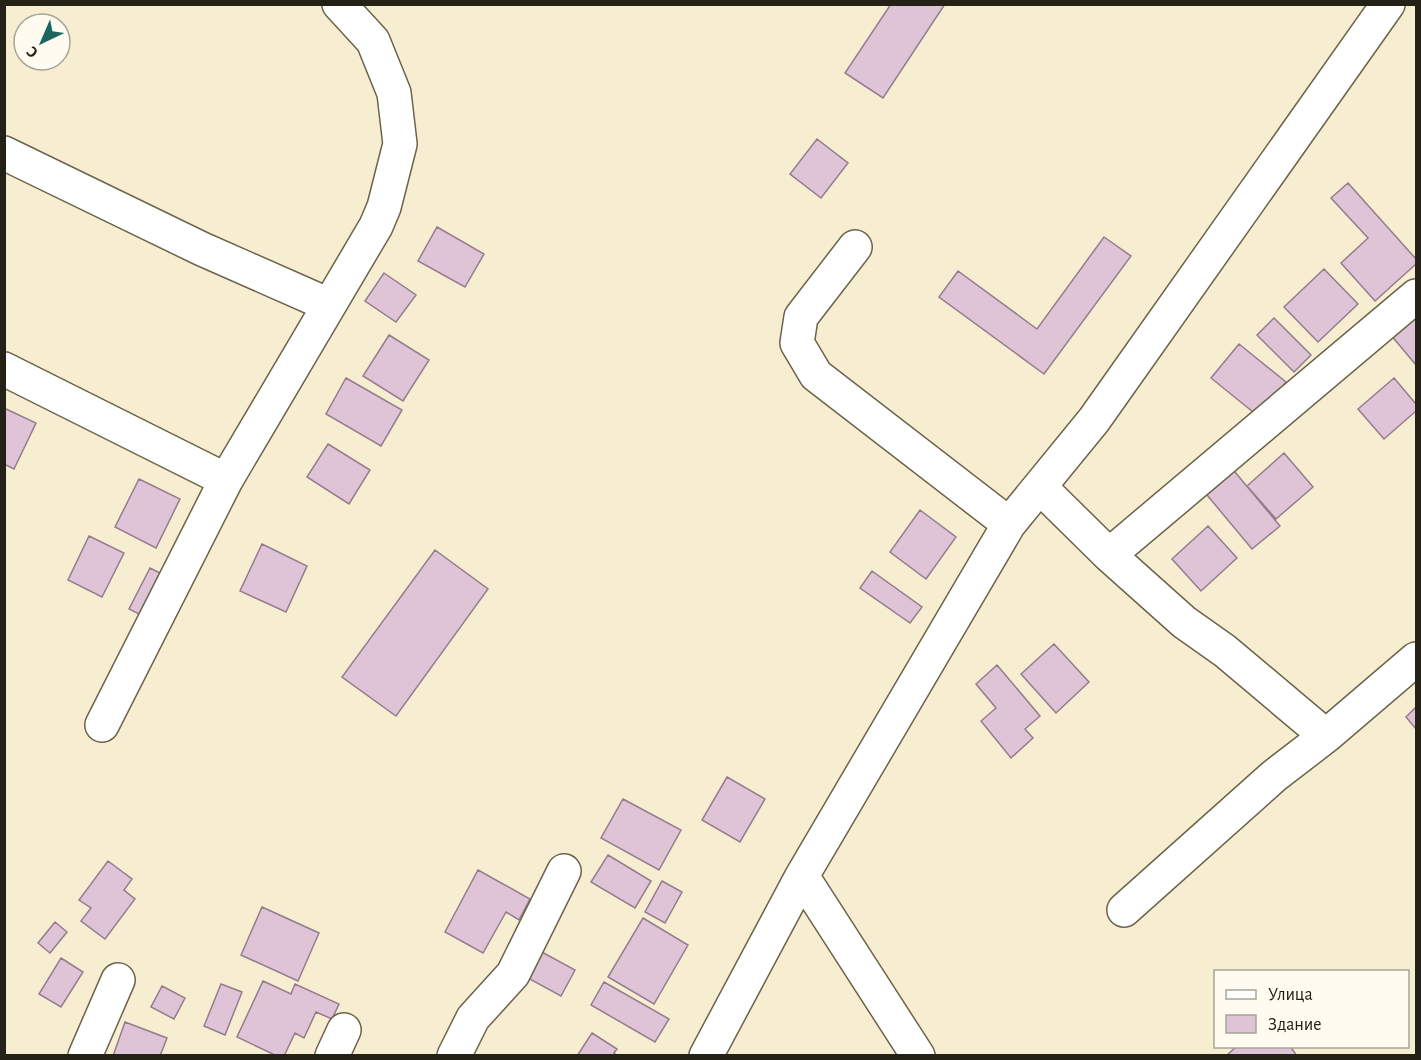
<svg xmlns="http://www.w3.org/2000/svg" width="1421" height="1060" font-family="'Alegreya Sans',sans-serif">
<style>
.building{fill:#dfc4d7;stroke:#947c8d;stroke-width:1.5}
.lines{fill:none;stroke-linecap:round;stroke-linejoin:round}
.minor-casing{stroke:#6b634a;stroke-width:36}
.minor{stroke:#fff;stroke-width:33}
</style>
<rect width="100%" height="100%" fill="#f7eed2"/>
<path class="building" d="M891,4H945L883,98L845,73Z
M817,139L848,163L821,198L790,174Z
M1348,183L1416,259V264L1375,301L1341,263L1368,238L1331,198Z
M437,227L484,254L465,287L418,261Z
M1104,237L1131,256L1044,374L939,297L958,271L1037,329Z
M1324,269L1358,304L1318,342L1284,307Z
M384,273L416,295L396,322L365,301Z
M1412,315L1416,320V365L1390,334Z
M1274,318L1311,355L1294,372L1257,335Z
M389,335L429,360L403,401L363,376Z
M1239,344L1286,382L1258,416L1211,378Z
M346,378L402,410L381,446L326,414Z
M1394,378L1416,404V411L1384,439L1358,409Z
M4,408L36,423L14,469L4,464Z
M328,444L370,470L349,504L307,477Z
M1284,453L1313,487L1276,519L1247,486Z
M1230,466L1280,526L1252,549L1202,489Z
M139,479L180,499L156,548L115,527Z
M920,510L956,537L926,579L890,552Z
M1208,526L1237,558L1201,591L1172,559Z
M89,536L124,553L102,597L68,580Z
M262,544L307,566L286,612L240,591Z
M435,550L488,589L396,716L342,677Z
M150,568L164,575L143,616L129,609Z
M872,571L922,607L910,623L860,588Z
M1054,644L1089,682L1056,713L1021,674Z
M997,665L1040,716L1025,729L1033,738L1011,758L981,721L996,708L976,684Z
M1416,707V729L1406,717Z
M727,777L765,799L740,842L702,820Z
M623,799L681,830L659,870L601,838Z
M608,855L651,881L635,908L591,882Z
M108,861L132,879L124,890L135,899L105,939L81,921L91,908L79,900Z
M478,870L530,899L519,920L506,912L483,953L445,932Z
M662,881L682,892L665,923L645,912Z
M262,907L319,933L298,981L241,955Z
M643,918L688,945L654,1004L608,977Z
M55,922L67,932L50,953L38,943Z
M540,951L575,970L561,996L526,977Z
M61,958L83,972L61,1007L39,994Z
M263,981L291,994L295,984L339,1004L332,1019L316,1012L304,1038L295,1033L284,1056H277L237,1037Z
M604,982L669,1019L655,1042L591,1005Z
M221,984L242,992L225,1035L204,1026Z
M162,986L185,998L174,1019L151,1007Z
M125,1022L167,1038L160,1056H113Z
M592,1033L617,1049L614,1053L617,1056H577Z
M1237,1046H1290L1297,1056H1226Z"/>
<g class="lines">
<defs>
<path id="minor" d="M4,153L202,249L329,305
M855,247L801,317L797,343L816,375L1009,524
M4,369L226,480L376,226L384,207L400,144L394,93L373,41L339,4
M1040,487L1109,555L1416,296
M1109,555L1184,622L1225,651L1326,736
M102,725L226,480
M802,876L918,1056
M1124,910L1274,776L1326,736L1416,659
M85,1056L118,980
M332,1056L344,1030
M454,1056L473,1018L513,974L564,871
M706,1056L802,876L1009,524L1094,420L1388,4"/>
</defs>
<use href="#minor" class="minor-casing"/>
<use href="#minor" class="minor"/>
</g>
<rect width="1421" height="1060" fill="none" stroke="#242117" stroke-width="12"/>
<rect x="1214" y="970" width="195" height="78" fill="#fffbf0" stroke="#a7a499" stroke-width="1.5"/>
<rect x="1226" y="990" width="30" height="9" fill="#ffffff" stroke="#a7a499" stroke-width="1.5"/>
<text x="1268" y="1000" font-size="18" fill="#242117">Улица</text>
<rect x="1226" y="1015" width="30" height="18" fill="#dfc4d7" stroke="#a7a499" stroke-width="1.5"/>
<text x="1268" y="1030" font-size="18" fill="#242117">Здание</text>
<g transform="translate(42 42) rotate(224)"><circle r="28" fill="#fffbf0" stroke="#a7a499" stroke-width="1.5"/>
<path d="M0-4.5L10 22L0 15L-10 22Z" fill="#1b6660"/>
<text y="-9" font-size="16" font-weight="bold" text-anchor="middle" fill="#242117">С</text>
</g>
</svg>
